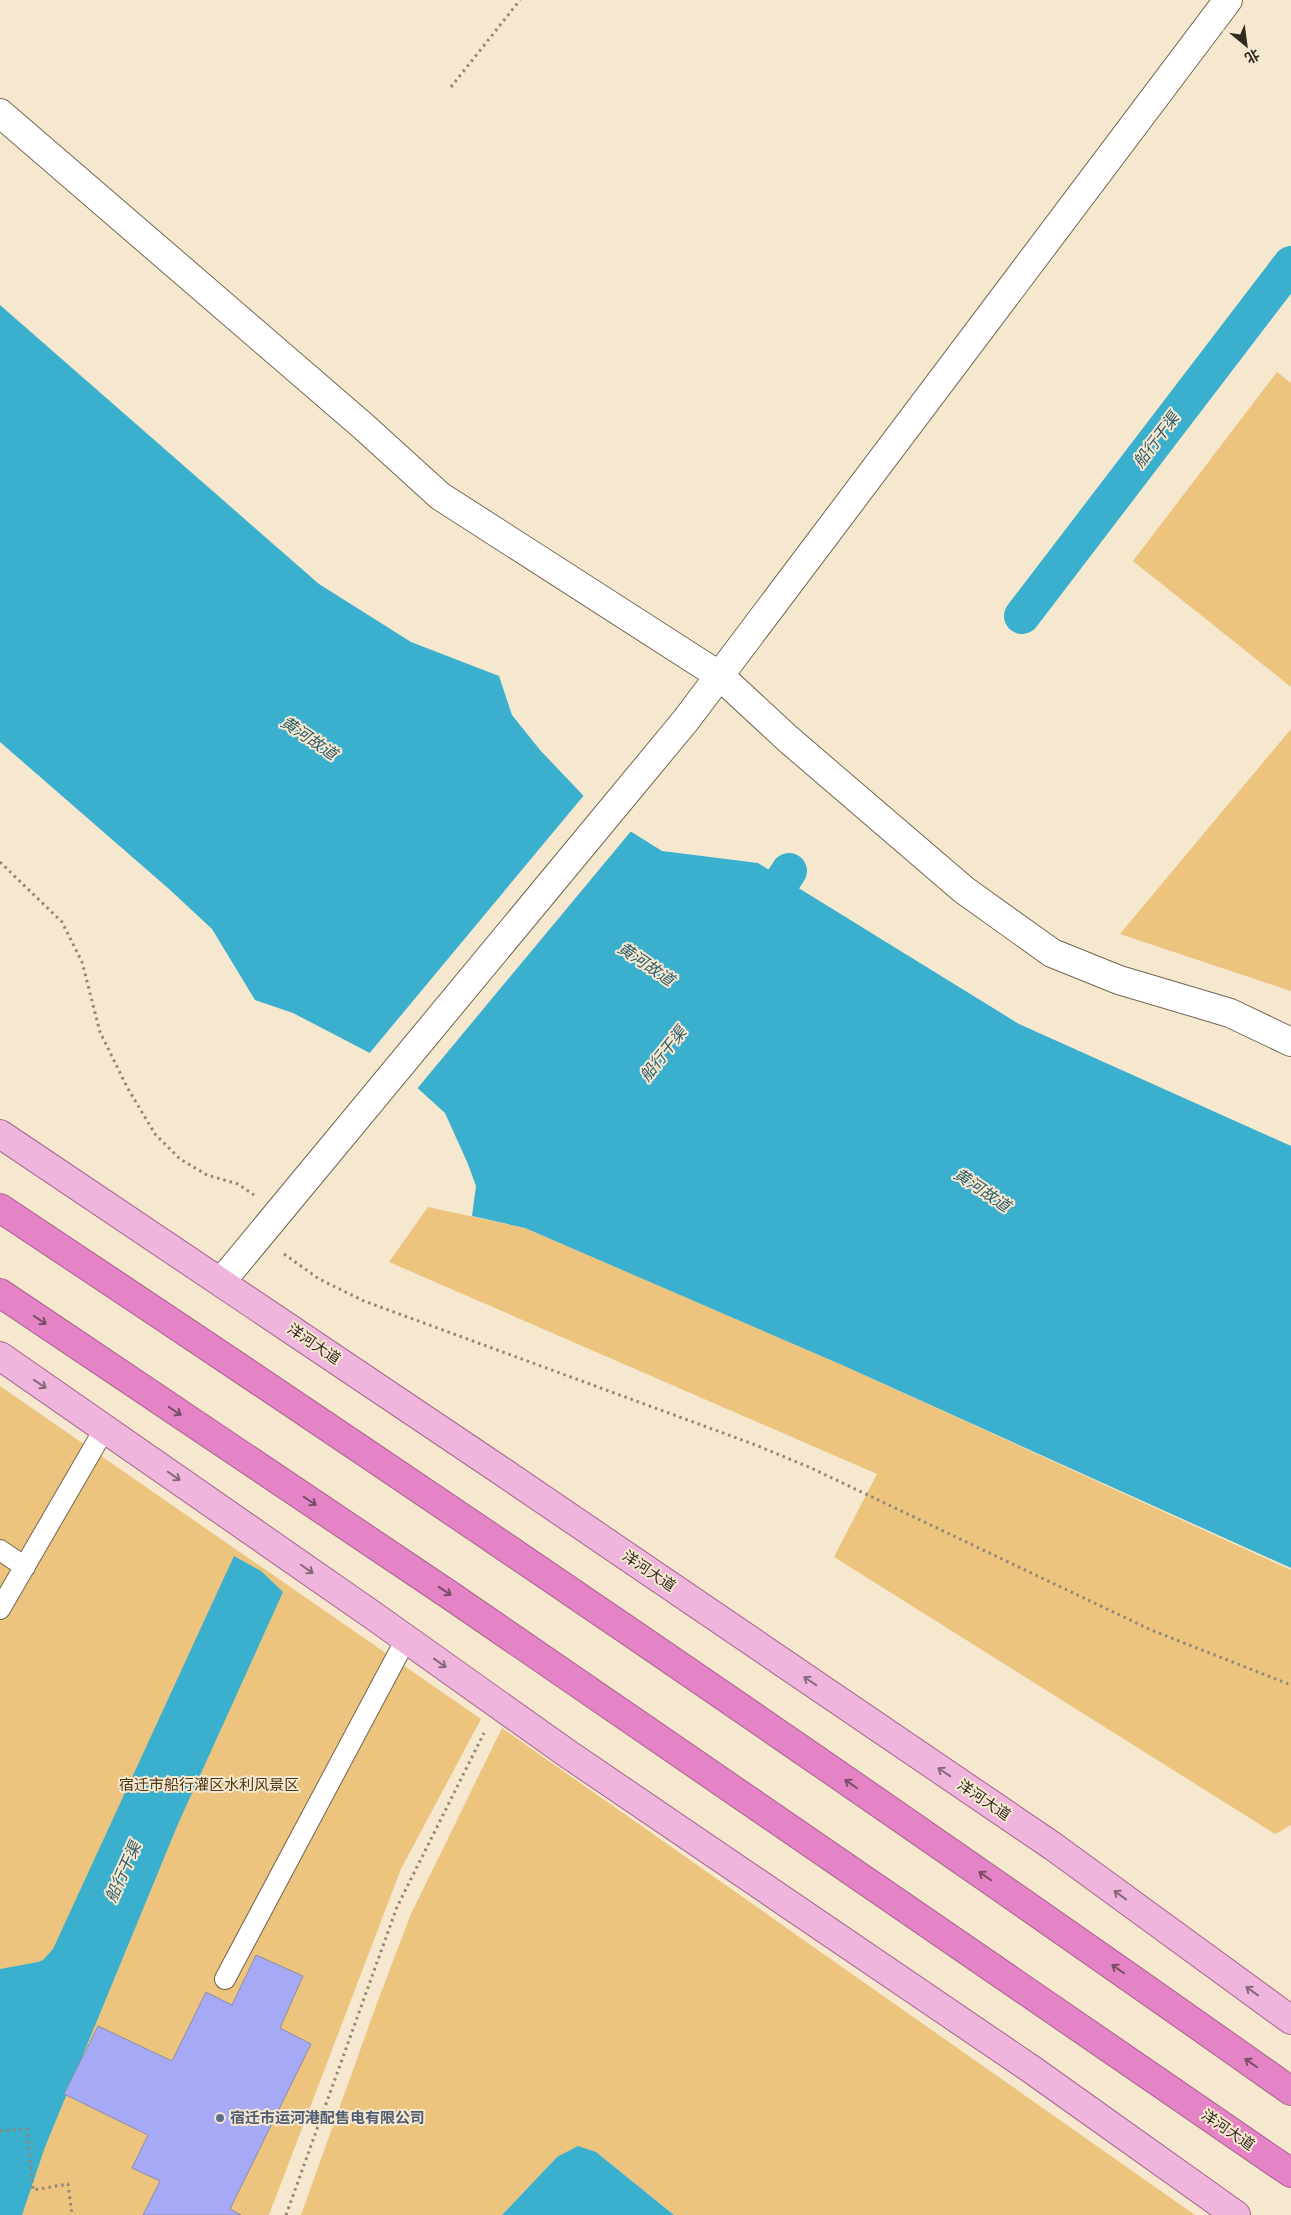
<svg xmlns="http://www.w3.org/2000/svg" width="1291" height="2215" font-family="Raleway,'Noto Sans SC',sans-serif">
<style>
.green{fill:#ecc47e}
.water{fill:#3aafce}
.pier{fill:#f6e7cf}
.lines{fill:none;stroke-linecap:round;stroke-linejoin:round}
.canal{stroke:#3aafce;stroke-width:36}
.building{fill:#a5a9f6;stroke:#8c8ea7}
.lane-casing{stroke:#736651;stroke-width:22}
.street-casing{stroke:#736651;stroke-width:30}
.primary-casing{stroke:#a6648d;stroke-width:30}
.highway-casing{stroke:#a6648d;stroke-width:30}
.path{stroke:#918777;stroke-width:3;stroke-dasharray:2.5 4;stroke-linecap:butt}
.lane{stroke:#fff;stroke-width:20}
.street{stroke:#fff;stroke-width:28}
.primary{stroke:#efb5dd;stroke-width:28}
.highway{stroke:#e583c7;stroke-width:28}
.oneway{stroke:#784e63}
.oneway2{stroke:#866976}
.service-dot{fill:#5c6f8a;stroke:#f6e7cf;stroke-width:2}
.labels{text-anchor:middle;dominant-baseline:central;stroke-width:4;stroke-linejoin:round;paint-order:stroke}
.street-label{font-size:15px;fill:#302a21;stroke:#f6e7cf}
.park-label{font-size:15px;fill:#4b3816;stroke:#f6e7cf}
.service-label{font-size:15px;font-weight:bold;fill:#4e5e75;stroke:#f6e7cf;text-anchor:start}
.water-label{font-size:16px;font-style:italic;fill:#2d5c6a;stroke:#f6e7cf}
</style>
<rect width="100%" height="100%" fill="#f6e7cf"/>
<path class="green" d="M1277,372L1291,383V687L1133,561Z
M1291,729V991L1120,934Z
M428,1207L525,1228L842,1365L1291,1570V1825L1275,1834L834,1557L877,1474L389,1262Z
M0,1386L481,1719L401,1869L269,2215H0Z
M502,1728L1195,2215H674L596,2152L557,2157L502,2215H301L377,2003L411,1914Z"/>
<path class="water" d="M0,305L319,584L411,642L499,676L512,715L540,750L598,811L662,851L758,863L1019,1024L1291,1146V1568L842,1365L525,1228L472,1216L476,1186L468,1164L445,1113L391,1064L293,1013L255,1000L212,929L169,889L0,742Z
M234,1556L261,1571L283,1592L178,1824L45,2147L22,2215H0V1969L38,1962L43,1960L53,1949Z
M578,2146L596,2152L674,2215H502L557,2157Z"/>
<path class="pier" d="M585,794L600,809L632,830L416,1090L389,1066L368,1055Z"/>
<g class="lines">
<path class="canal" d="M1022,616L1291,264
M757,920L789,871"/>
</g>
<path class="building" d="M256,1955L303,1976L280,2028L311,2044L230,2209L241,2215H143L160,2181L132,2168L148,2135L64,2094L98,2026L172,2061L206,1992L232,2005Z"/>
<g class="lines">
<defs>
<path id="lane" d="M0,1550L25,1567
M0,1609L105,1428
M225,1979L406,1639"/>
<path id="street" d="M0,113L363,426L440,496L720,676L788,739L964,890L1052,953L1119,980L1230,1013L1291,1042
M221,1282L686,720L1228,0"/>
<path id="primary" d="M0,1134L497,1468L1054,1847L1291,2020
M0,1356L371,1614L568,1754L1031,2069L1236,2215"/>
<path id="highway" d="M0,1208C434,1496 865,1790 1291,2091
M0,1293L451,1596L1291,2173"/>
</defs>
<use href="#lane" class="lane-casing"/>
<use href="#street" class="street-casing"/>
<use href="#primary" class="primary-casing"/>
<use href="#highway" class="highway-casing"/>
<path class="path" d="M451,87L520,0
M0,862L62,922L82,962L100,1032L127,1087L155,1134L180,1159L207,1175L238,1184L254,1195
M284,1254L319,1279L364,1301L753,1444L809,1467L1151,1630L1291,1685
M0,2131L27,2129L33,2190L68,2184L72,2215
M286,2215L397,1907L484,1733"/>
<use href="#lane" class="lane"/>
<use href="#street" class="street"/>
<use href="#primary" class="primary"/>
<use href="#highway" class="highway"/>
</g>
<defs><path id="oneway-shaft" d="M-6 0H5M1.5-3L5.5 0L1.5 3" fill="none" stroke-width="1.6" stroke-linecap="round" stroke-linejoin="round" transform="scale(1.25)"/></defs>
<g class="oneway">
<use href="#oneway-shaft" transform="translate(40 1320) rotate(34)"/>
<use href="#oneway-shaft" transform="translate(175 1411) rotate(34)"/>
<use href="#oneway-shaft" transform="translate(310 1501) rotate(34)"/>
<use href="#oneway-shaft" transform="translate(445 1591) rotate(34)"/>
<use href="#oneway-shaft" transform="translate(851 1784) rotate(-145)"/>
<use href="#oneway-shaft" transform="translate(985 1876) rotate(-145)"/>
<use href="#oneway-shaft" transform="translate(1118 1969) rotate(-145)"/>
<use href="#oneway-shaft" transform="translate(1251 2063) rotate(-145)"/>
</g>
<g class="oneway2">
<use href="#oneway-shaft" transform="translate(40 1384) rotate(34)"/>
<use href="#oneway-shaft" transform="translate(174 1476) rotate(35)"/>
<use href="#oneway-shaft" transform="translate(307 1569) rotate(35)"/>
<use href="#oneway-shaft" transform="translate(440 1663) rotate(36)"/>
<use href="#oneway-shaft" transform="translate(810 1681) rotate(-146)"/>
<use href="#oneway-shaft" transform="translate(944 1772) rotate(-146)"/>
<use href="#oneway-shaft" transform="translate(1120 1895) rotate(-144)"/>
<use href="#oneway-shaft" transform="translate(1252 1991) rotate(-144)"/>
</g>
<circle class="service-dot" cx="220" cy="2118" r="5"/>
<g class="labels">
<g class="street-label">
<text transform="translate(314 1344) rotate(34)">洋河大道</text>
<text transform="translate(649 1571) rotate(34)">洋河大道</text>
<text transform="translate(984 1800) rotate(34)">洋河大道</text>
<text transform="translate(1228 2130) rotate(34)">洋河大道</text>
</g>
<g class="park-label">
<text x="209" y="1785">宿迁市船行灌区水利风景区</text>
</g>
<g class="service-label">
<text x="230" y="2118">宿迁市运河港配售电有限公司</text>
</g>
<g class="water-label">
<text transform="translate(1156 440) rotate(-53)">船行干渠</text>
<text transform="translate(309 738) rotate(34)">黄河故道</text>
<text transform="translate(646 964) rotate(34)">黄河故道</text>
<text transform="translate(663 1054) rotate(-52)">船行干渠</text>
<text transform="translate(982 1190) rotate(34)">黄河故道</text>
<text transform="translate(123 1872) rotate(-66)">船行干渠</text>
</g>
</g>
<g transform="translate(1246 45) rotate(151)" stroke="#f6e7cf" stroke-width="4" paint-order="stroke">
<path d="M0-4L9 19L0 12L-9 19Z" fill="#302a21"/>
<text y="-8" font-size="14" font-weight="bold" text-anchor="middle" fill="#302a21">北</text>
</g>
</svg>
